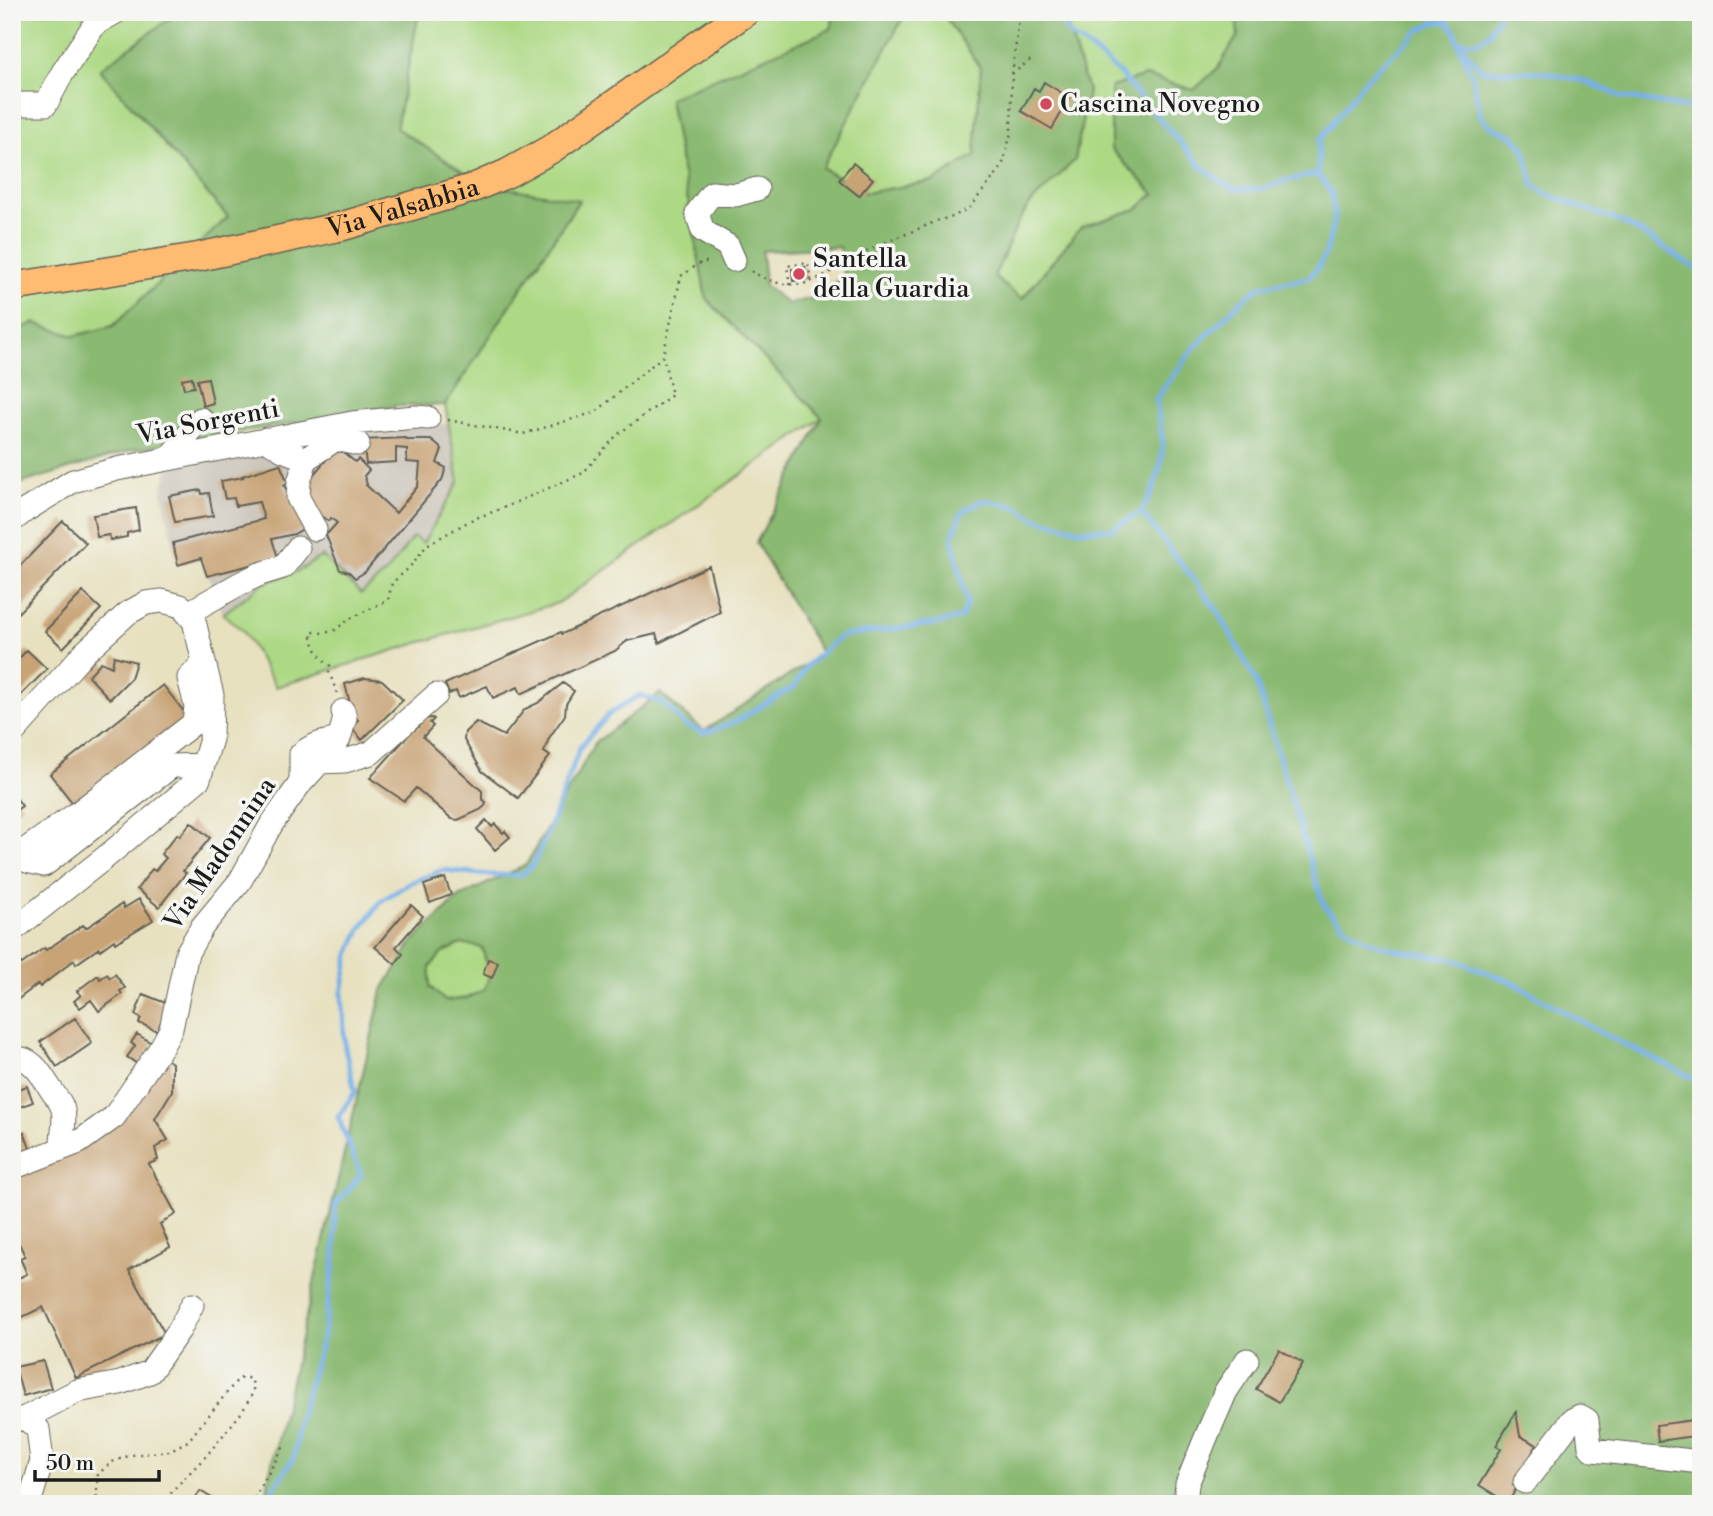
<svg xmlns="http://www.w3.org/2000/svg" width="1713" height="1516" font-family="'Libre Bodoni',serif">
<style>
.industrial{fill:#c9c3b8}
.green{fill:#add985;stroke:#647a50;stroke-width:2}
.forest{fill:#8ab972;stroke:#536a47;stroke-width:2;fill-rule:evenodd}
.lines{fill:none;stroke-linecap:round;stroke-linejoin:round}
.stream{stroke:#77b0e7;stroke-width:5}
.building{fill:#c8a376}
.minor-casing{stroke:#636155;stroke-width:25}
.major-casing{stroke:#636155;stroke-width:31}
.path{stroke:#636155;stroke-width:2.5;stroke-dasharray:2 5;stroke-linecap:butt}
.minor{stroke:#fff;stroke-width:23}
.major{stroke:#ffbb71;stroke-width:28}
.poi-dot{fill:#d1495b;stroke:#f6f6f2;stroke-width:2.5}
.labels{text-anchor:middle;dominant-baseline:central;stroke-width:7;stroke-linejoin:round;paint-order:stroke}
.poi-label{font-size:26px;fill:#1c1c1c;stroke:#f6f6f2;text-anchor:start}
.street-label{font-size:26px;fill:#1c1c1c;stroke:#f6f6f2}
</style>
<rect width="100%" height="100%" fill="#f6f6f2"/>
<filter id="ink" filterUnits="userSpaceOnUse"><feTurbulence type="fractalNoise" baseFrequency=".0143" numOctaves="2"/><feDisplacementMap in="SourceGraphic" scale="14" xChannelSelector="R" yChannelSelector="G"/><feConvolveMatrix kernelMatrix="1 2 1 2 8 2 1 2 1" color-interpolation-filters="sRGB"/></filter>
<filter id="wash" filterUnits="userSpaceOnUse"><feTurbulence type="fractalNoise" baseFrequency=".00686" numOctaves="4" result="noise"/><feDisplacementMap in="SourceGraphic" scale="28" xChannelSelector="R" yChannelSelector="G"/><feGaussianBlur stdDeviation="1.57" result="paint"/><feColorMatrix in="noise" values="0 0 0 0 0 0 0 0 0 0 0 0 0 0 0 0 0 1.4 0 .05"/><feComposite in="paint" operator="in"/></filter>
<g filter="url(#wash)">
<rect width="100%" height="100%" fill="#e7e1c0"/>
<path class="industrial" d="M448,424L459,482L423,543L413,537L387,572L360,594L322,556L298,571L262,584L223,614L201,558L178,565L162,491L169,466L399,427Z"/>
<path class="green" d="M12,12H179L100,70L228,217L113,326L74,336L35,323L12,332Z
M419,12H835L831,29L669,99L706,298L822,418L558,603L408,646L276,687L243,631L223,614L262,584L298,571L322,556L361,594L387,572L413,537L423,543L459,482L445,405L579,201L483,184L396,128Z
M906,12L945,17L981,68L975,155L934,181L865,193L822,168Z
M1063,12H1236L1238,35L1218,68L1194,90L1145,76L1112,149L1155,194L1137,209L1081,227L1022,299L994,277L1018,222L1030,204L1075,159L1088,91Z
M461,944L474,945L483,949L489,977L484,990L467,998L445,1001L430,987V967L442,953Z"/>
<path class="forest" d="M179,12H419L396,128L483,184L579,200L445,405L397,406L136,449L12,486V332L35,323L74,336L113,326L228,217L100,69Z
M835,12H906L822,168L865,193L934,181L975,155L981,68L945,17L909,12H1063L1088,91L1075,160L1030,204L1018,222L994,277L1022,299L1081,227L1137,209L1154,194L1111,149V87L1145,76L1194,90L1218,68L1238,35L1236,12H1701V1504H266L269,1475L382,991L413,941L459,897L526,865L595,743L660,693L704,731L822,654L756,543L822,418L706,298L669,98L831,29ZM839,247L844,276L813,298L788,304L765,286L762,251ZM461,944L474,945L483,949L489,977L484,990L467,998L445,1001L430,987V967L442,953Z"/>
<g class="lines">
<path class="stream" d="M1053,12L1072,37L1091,49L1118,72L1201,166L1221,182L1234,189H1261L1284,181L1318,174
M1457,41L1472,75L1481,117L1490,126L1512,135L1524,148L1533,184L1546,194L1624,223L1648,237L1701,272
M1461,46L1483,71L1542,72L1585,81L1622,97L1682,107H1701
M1141,512L1218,611L1256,681L1321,897L1326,908L1343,925L1366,940L1392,949L1452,959L1514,983L1601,1033L1701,1082
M263,1504L294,1457L299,1420L323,1336L335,1257V1205L361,1175L338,1117L355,1092L345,1048L342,993L349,954L360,930L381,901L410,883L443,870L490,875H522L533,865L549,830L580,747L610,713L640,695L663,703L685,725L704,733L733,723L795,686L806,666L841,636L939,623L962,617L967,602L952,538L962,512L983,500L1015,506L1034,518L1080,530L1112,529L1141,512L1153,491L1161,462L1163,443L1156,399L1194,348L1240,302L1259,287L1308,278L1319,266L1327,250L1334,218L1332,194L1318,174L1319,141L1365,80L1418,31L1434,22H1448L1456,33L1457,41C1487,46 1488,35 1501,12"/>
</g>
<g id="blocks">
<path class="building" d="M1044,82L1070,98L1052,129L1021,111L1034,88L1039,91Z
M853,163L873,179L859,196L839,180Z
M805,267L807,279L793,281L792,269Z
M192,377L194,387L184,389L182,379Z
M208,378L213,403L203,406L197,380Z
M406,438L407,440H431L442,449L437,463L446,468L442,480L365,572L355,578L349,572L340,570L326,535L337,523L331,518L329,521L306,507L302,488L337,447L355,462L358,459L369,470L364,476L367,484L366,485L396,513L418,486L420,463L407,462V449L396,448V462L366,464L363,440Z
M280,464L288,483L284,485L306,527L294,534L272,539L278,558L207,576L201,558L178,565L173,543L264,519L259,502L236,506L234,498L225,499L221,481L243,477L242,476Z
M201,490L202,494L209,493L213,516L175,522L169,496Z
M136,508L139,530L127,533V537L110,540L109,535L97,537L93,515Z
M63,521L86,543L16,615L12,612V574Z
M709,566L720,612L659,643L656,634L627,641L615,651L521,694L518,687L493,698L487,686L459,698L456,691L449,694L445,684L561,632L562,634Z
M83,592L101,609L63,648L45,631Z
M27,650L47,669L12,704V666Z
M114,656L136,662L131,678L110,699L88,676L101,662L112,667Z
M365,678L382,680L403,700L362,740L351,727L358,720L353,715L345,684Z
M563,683L574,691L566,704L565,715L549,738L544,752L550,756L518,798L482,771L464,740L465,732L476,722L504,736L525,709L538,703Z
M163,685L188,717L75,806L50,774Z
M432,718L434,719L430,723L433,726L423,737L482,791V799L486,802L485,806L480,810L458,820L452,819L416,788L404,801L370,778L414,729L415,730L425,719Z
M12,792L22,806L12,813Z
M486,820L492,827L495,824L503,833L505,831L510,837L495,850L477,829Z
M191,822L210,838L183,871L186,873L159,907L137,889L152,869L155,871L166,858L161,854L177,834L180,836Z
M445,878L451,895L430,903L424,885Z
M139,899L153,920L115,943L114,940L100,950L99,948L76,964L74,960L40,987L38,984L12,1004V968L20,962L22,964L44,948L46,950L83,925L86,928L122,904L124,908Z
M411,905L423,916L396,947L403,954L395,964L375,947Z
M488,959L498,962L492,978L483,974Z
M107,974L110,978L115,974L125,988L120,991L122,994L99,1011L91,1000L80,1008L74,1001L81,995L77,991L98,975L100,979Z
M143,994L168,1004L157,1031L139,1023L141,1018L135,1015Z
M75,1018L92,1043L57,1067L40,1042Z
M137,1034L153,1044L139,1065L127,1057L135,1046L131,1043Z
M163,1057L172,1063V1091L155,1119L168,1140L155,1148L158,1160L149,1164L176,1214L160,1224L170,1247L129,1270L165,1334L76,1378L43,1307L12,1322V1281L27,1274L20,1258L25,1256L13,1231L12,1232V1174L80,1147Z
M27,1086L33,1102L12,1110V1091Z
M12,1116L19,1134L24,1132L31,1151L12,1157Z
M1279,1349L1303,1363L1279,1402L1256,1389Z
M43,1361L51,1388L23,1396L15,1367Z
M1516,1412L1520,1436L1537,1445L1513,1485L1517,1487L1508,1503L1479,1485L1501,1449L1496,1446Z
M1701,1419V1435L1658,1441L1656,1425Z
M200,1491L215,1500L213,1504H192Z"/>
</g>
</g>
<g filter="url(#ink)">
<use href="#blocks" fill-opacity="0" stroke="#636155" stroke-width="2"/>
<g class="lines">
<defs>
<path id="minor" d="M12,104H46L63,72L95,24L116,12
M734,260L728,246L703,231L697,213L712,193L736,195L757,189
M266,439L283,450L306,459L336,439L358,444
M168,459L201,419
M306,459L299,482L298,498L315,529
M12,521L26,510L73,481L117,469L352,423L415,417L428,418
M188,613L239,584L260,574L283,567L298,548
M12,734L85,652L128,613L146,603L162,601L181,606L194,621L212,695L211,739L199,779L107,856L12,931
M203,765L172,766L44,865L27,861L28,848L79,812L194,723L196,706L189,678L204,663
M301,783V754C313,744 324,742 339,739L345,718L343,711
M12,1058C33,1056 42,1076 52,1091C56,1097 62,1103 63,1110C66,1123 61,1135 62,1148
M12,1168L79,1142L114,1117L162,1046L171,1029L187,953L202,927L240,881L271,825L299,785L320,762L345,761L371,753L436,695
M25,1418L77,1391L120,1383L150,1372L180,1329L192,1305
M13,1420L25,1418L38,1429L42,1461L31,1497L24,1504
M1525,1482L1572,1420L1580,1416L1587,1420L1590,1447L1593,1450L1701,1462
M1185,1504L1187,1484L1207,1435L1226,1391L1247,1360"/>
<g id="major">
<path id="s1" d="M12,287L198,257L343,226L473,188L508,173L551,149L745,12"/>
</g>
</defs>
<use href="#minor" class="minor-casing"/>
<use href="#major" class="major-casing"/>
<path class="path" d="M1012,74L1034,57
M751,271C800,300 817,278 860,255C885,241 913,232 939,220L953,217L970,207L1002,167L1011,133L1012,74L1020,12
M790,285L787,266L808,263L811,282
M448,420L523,434L596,412L663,356L681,276L702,262H712
M337,693L329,672L330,665C320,660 311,643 312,632L325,633L335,630L351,618L388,600L392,583L409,568L427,545L473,519L501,509L583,473L617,435L672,395L663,356
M96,1504L98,1474L112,1462L131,1455L169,1451L188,1441L238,1379L245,1377L251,1380L254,1386L251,1396L242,1412L207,1455L173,1490L164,1504
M251,1504L285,1444"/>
<use href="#minor" class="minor"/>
<use href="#major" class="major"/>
</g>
</g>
<g class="poi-dot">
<circle cx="1046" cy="104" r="7"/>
<circle cx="799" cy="274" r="7"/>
</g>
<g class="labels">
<g class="poi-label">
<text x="1060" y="104">Cascina Novegno</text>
<text x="813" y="259">Santella<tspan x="813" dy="30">della Guardia</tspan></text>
</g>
<g class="street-label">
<text stroke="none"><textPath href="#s1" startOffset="399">Via Valsabbia</textPath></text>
<text transform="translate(208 422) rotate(-11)">Via Sorgenti</text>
<text transform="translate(220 854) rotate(-56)">Via Madonnina</text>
</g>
</g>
<rect width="1713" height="1516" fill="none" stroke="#f6f6f2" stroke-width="42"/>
<path d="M35 1470v10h124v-10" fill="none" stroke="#1c1c1c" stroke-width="3.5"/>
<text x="46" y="1470" font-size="21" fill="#1c1c1c" stroke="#f6f6f2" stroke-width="5" paint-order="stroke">50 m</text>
</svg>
